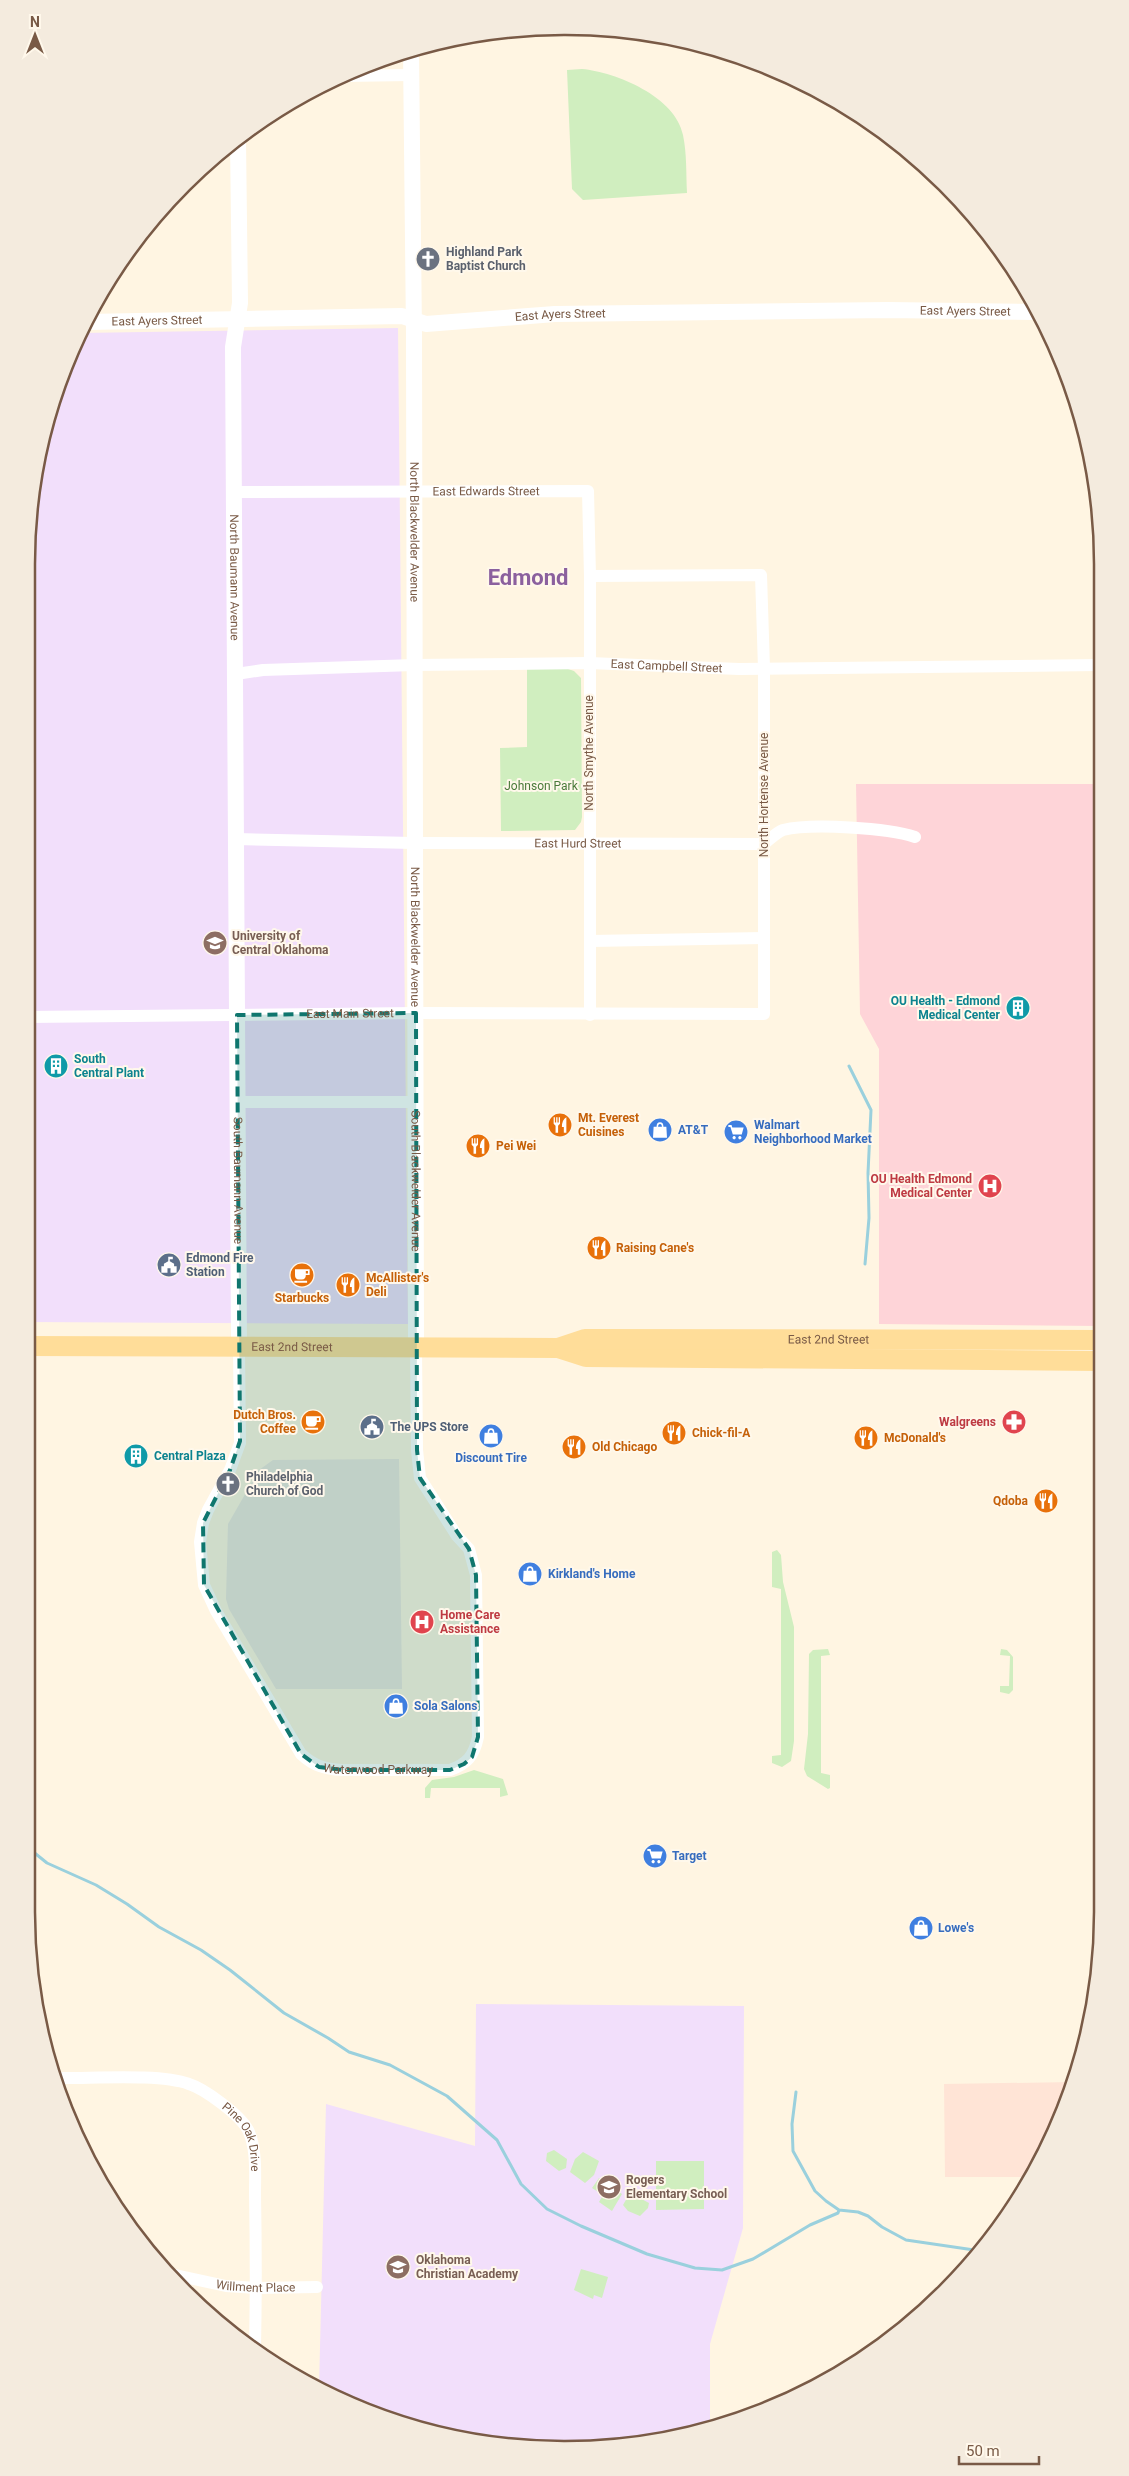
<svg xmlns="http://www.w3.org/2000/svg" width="1129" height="2476" font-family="Roboto,sans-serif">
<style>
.commercial{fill:#ffe4d6}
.industrial{fill:#ede6de}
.education{fill:#f2dffb}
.medical{fill:#fed4d8}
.green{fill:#d0eebf}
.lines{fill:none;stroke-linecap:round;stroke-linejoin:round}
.stream{stroke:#9ad0dd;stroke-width:3}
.minor{stroke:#fff;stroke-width:12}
.tertiary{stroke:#fff;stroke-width:16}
.primary{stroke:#fd9;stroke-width:20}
.marked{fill:#0f766e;fill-opacity:0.2;stroke:#0f766e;stroke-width:4;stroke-dasharray:10 6;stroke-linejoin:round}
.labels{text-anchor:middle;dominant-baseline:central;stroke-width:4;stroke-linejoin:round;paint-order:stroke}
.worship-label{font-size:12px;font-weight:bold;fill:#5b616d;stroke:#fff8eb;text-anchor:start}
.street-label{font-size:12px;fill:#795a46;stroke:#fff8eb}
.park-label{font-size:12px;fill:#4a7a3a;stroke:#fff8eb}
.education-label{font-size:12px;font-weight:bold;fill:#785e54;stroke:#fff8eb;text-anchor:start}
.culture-label{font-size:12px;font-weight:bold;fill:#0d838f;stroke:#fff8eb;text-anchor:start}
.food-label{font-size:12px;font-weight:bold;fill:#c56008;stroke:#fff8eb;text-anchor:start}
.shop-label{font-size:12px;font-weight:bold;fill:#366cbe;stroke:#fff8eb;text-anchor:start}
.health-label{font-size:12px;font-weight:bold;fill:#be3a42;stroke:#fff8eb;text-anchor:end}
.service-label{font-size:12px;font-weight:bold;fill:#4e5e75;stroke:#fff8eb;text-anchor:start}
.town-label{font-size:22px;font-weight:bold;fill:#8b609e;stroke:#fff8eb}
.rim{fill:none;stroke:#795a46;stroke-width:2.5}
</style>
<rect width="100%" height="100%" fill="#fff5e2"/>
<path class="commercial" d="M1073,2082L1062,2117L1030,2177H945L944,2084Z"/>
<path class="industrial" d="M399,1459L402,1689H276L229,1609L226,1599L228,1524L259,1470L273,1460Z"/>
<path class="education" d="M398,328L408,1324L26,1322V564L37,460L67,359L81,333Z
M476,2004L744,2006L743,2228L710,2344V2429L669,2439L564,2450L460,2439L391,2421L319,2388L326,2104L475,2146Z"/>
<path class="medical" d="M856,784H1099L1101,1326L879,1324V1049L860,1014Z"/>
<path class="green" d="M582,69C616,72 676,97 683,135C687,154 686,174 687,193L583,200L572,189L567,70Z
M527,669H568L574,671L581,678L582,817L581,822L575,830L501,831L500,748L527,747Z
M777,1550L781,1555L783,1582L794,1627V1741L791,1761L782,1767L772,1763V1756L781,1755V1589L772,1587V1552Z
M828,1649L830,1655L821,1656V1773L830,1775V1788L828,1789L807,1776L804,1769L808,1734L809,1654L813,1650Z
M1001,1649L1007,1650L1013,1657V1690L1009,1694L1000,1692V1686H1009L1010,1656L1000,1655Z
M474,1770L503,1779L508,1795L500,1797V1788H431L430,1798H425V1788L432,1780L454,1777Z
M554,2150L567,2159L566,2168L559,2171L546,2161L547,2153Z
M583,2152L599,2161L594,2175L585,2183L570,2172L575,2159Z
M656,2161H704V2209L656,2210Z
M599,2178L622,2194L612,2211L599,2202L603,2195L592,2188Z
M634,2195L649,2203L648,2208L640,2216L628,2211L623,2205L627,2198Z
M581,2269L608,2277L602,2298L594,2295L593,2299L574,2290Z"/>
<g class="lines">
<path class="stream" d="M849,1066L871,1110L868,1173L869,1218L865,1264
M26,1846L47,1863L96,1885L127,1904L159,1927L201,1950L230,1970L284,2013L328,2038L349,2052L390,2065L447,2096L497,2140L521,2184L547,2209L581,2226L647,2254L695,2268L722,2270L753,2259L810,2225L838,2213L839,2210
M796,2092L792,2124L793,2151L815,2191L826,2201L839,2210L858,2212L868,2216L882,2227L906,2240L981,2251"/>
<g class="minor">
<path d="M343,76L411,75"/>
<path id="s1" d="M235,492L588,491L590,576V1015"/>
<path id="s2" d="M236,674L263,670L414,665L589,663L739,669L1099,665"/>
<path id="s3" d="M236,839L413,843L764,844C770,839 777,832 783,830C812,823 888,828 915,837"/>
<path d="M590,941L764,938"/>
<path id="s4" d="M26,1017L416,1013L764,1014V668L761,575L590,576"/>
<path d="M238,1102H416"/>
<path id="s5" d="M239,1346L240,1443L230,1470L208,1510L203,1523L200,1542L204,1585L216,1611L301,1754C314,1766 325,1769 342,1770H450C467,1764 474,1756 478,1737L476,1575L469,1549L457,1536L420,1478L417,1450L416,1348"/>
<path id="s6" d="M53,2078C89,2079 158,2073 189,2084C205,2089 240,2115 248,2130C257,2148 255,2175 255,2194C256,2246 256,2297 255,2349"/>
<path id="s7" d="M166,2273L226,2286L256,2288L317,2287"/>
</g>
<g class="tertiary">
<path id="s8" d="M411,51L414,335L416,1348"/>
<path id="s9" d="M238,140L240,303L233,347L239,1346"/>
<path id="s10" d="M87,322L402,316L426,324L555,314L888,310L1035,312"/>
</g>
<g class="primary">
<path id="s11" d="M26,1346L558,1348L586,1357L1101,1361"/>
<path id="s12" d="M558,1348L585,1339L1101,1340"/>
</g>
</g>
<path class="marked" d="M416,1013L417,1450L420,1478L469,1549L476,1575L478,1737L472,1757L464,1764L450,1770H342L319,1767L301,1754L204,1585L203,1523L230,1470L240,1441L237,1015Z"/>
<defs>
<symbol id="church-disc" viewBox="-11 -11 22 22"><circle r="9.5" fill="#6b7280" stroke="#fff8eb"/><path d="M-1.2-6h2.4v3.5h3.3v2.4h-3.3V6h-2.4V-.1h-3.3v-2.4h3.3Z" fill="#fff"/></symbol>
<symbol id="university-disc" viewBox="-11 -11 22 22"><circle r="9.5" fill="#8d6e63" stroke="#fff8eb"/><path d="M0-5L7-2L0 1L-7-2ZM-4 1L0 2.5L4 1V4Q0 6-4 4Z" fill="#fff"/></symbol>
<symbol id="building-disc" viewBox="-11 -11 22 22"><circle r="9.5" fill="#0f9aa8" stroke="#fff8eb"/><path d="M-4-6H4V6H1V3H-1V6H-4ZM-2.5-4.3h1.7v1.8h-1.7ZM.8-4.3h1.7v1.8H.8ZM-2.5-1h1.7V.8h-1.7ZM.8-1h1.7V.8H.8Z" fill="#fff"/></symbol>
<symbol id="restaurant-disc" viewBox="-11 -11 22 22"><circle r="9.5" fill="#e8710a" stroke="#fff8eb"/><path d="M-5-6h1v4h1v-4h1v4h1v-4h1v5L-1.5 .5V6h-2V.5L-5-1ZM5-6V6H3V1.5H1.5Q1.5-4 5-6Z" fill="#fff"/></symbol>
<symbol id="shop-disc" viewBox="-11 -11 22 22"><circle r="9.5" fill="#3f7fe0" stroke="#fff8eb"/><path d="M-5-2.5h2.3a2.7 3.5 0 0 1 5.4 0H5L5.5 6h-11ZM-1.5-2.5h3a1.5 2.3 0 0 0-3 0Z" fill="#fff"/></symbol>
<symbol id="supermarket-disc" viewBox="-11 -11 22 22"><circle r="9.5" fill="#3f7fe0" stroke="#fff8eb"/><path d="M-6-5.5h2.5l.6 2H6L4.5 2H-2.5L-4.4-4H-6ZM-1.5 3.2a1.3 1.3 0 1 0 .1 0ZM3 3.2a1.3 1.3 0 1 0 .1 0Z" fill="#fff"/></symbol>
<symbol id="hospital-disc" viewBox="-11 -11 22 22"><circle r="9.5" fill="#e0444e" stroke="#fff8eb"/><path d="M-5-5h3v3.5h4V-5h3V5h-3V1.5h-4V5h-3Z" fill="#fff"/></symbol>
<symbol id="civic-disc" viewBox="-11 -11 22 22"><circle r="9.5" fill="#5c6f8a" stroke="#fff8eb"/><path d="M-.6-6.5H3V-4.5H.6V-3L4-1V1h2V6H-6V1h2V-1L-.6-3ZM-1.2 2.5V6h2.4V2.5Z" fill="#fff"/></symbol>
<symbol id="cafe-disc" viewBox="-11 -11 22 22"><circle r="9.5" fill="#e8710a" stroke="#fff8eb"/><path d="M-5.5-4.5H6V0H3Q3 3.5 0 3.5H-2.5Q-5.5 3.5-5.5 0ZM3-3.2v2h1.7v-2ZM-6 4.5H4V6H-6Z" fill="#fff"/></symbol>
<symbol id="pharmacy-disc" viewBox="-11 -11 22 22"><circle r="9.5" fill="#e0444e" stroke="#fff8eb"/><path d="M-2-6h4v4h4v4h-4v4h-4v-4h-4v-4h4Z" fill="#fff"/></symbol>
<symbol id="school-disc" viewBox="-11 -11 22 22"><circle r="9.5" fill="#8d6e63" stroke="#fff8eb"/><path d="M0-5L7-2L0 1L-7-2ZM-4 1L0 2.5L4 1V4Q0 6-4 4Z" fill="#fff"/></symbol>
</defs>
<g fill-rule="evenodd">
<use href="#church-disc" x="414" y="245" width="28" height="28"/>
<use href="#university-disc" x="201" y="929" width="28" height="28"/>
<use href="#building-disc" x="1004" y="994" width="28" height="28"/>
<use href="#building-disc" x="42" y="1052" width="28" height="28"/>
<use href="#restaurant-disc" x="546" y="1111" width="28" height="28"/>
<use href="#shop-disc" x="646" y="1116" width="28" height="28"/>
<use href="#supermarket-disc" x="722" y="1118" width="28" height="28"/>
<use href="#restaurant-disc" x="464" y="1132" width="28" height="28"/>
<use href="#hospital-disc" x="976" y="1172" width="28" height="28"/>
<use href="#restaurant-disc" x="585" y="1234" width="28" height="28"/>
<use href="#civic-disc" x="155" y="1251" width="28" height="28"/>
<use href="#cafe-disc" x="288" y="1261" width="28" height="28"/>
<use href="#restaurant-disc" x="334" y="1271" width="28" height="28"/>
<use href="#cafe-disc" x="299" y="1408" width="28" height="28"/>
<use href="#pharmacy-disc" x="1000" y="1408" width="28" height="28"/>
<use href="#civic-disc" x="358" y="1413" width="28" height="28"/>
<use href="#restaurant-disc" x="660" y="1419" width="28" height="28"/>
<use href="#shop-disc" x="477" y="1422" width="28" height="28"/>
<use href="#restaurant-disc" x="852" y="1424" width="28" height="28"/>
<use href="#restaurant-disc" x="560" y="1433" width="28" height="28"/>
<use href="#building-disc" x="122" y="1442" width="28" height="28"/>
<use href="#church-disc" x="214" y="1470" width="28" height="28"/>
<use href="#restaurant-disc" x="1032" y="1487" width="28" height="28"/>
<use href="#shop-disc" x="516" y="1560" width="28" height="28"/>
<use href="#hospital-disc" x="408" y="1608" width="28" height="28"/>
<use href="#shop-disc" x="382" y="1692" width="28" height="28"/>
<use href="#supermarket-disc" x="641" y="1842" width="28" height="28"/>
<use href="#shop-disc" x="907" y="1914" width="28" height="28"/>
<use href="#school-disc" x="595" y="2173" width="28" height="28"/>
<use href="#school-disc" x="384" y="2253" width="28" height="28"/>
</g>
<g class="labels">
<g class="worship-label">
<text x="446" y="252">Highland Park<tspan x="446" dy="14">Baptist Church</tspan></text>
<text x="246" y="1477">Philadelphia<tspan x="246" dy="14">Church of God</tspan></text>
</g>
<g class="street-label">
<text stroke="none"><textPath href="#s10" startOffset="880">East Ayers Street</textPath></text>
<text stroke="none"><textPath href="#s10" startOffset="475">East Ayers Street</textPath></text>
<text stroke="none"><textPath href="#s10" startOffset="70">East Ayers Street</textPath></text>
<text stroke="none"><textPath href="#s1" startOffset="251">East Edwards Street</textPath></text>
<text stroke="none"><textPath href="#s8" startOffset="481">North Blackwelder Avenue</textPath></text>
<text stroke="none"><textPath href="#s9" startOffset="438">North Baumann Avenue</textPath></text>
<text stroke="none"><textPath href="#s2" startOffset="431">East Campbell Street</textPath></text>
<text transform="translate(589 753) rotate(-90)">North Smythe Avenue</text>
<text transform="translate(764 795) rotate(-90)">North Hortense Avenue</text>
<text stroke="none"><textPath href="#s3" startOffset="342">East Hurd Street</textPath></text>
<text stroke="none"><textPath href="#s8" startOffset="886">North Blackwelder Avenue</textPath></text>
<text stroke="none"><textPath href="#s4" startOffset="324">East Main Street</textPath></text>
<text stroke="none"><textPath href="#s9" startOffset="1041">South Baumann Avenue</textPath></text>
<text stroke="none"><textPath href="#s8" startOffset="1130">South Blackwelder Avenue</textPath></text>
<text stroke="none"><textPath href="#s12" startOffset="272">East 2nd Street</textPath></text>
<text stroke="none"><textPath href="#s11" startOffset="266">East 2nd Street</textPath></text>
<text stroke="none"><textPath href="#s5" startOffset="524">Waterwood Parkway</textPath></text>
<text stroke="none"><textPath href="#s6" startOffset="216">Pine Oak Drive</textPath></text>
<text stroke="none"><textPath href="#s7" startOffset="91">Willment Place</textPath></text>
</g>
<g class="park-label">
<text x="541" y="786">Johnson Park</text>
</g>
<g class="education-label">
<text x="232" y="936">University of<tspan x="232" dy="14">Central Oklahoma</tspan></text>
<text x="626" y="2180">Rogers<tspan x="626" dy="14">Elementary School</tspan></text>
<text x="416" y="2260">Oklahoma<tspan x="416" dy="14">Christian Academy</tspan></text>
</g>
<g class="culture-label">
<text x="1000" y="1001" text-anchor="end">OU Health - Edmond<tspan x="1000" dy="14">Medical Center</tspan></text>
<text x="74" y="1059">South<tspan x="74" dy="14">Central Plant</tspan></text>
<text x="154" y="1456">Central Plaza</text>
</g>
<g class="food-label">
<text x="578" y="1118">Mt. Everest<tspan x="578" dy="14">Cuisines</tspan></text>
<text x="496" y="1146">Pei Wei</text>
<text x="616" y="1248">Raising Cane's</text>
<text x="366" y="1278">McAllister's<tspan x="366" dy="14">Deli</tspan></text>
<text x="302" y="1298" text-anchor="middle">Starbucks</text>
<text x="296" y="1415" text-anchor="end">Dutch Bros.<tspan x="296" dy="14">Coffee</tspan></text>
<text x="692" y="1433">Chick-fil-A</text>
<text x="884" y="1438">McDonald's</text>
<text x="592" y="1447">Old Chicago</text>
<text x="1028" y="1501" text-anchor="end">Qdoba</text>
</g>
<g class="shop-label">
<text x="754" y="1125">Walmart<tspan x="754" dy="14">Neighborhood Market</tspan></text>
<text x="678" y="1130">AT&amp;T</text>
<text x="491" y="1458" text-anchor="middle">Discount Tire</text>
<text x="548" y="1574">Kirkland's Home</text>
<text x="414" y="1706">Sola Salons</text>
<text x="672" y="1856">Target</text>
<text x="938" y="1928">Lowe's</text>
</g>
<g class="health-label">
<text x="972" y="1179">OU Health Edmond<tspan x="972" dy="14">Medical Center</tspan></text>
<text x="996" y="1422">Walgreens</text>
<text x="440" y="1615" text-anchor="start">Home Care<tspan x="440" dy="14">Assistance</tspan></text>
</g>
<g class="service-label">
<text x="186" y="1258">Edmond Fire<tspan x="186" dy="14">Station</tspan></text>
<text x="390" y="1427">The UPS Store</text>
</g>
<g class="town-label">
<text x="528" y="577">Edmond</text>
</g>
</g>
<path d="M0 0H1129V2476H0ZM564 35H565A529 529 0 0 1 1094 564V1912A529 529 0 0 1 565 2441H564A529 529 0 0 1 35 1912V564A529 529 0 0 1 564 35Z" fill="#f4ebde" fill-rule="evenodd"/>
<path class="rim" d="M564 35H565A529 529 0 0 1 1094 564V1912A529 529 0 0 1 565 2441H564A529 529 0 0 1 35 1912V564A529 529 0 0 1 564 35Z"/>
<g transform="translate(35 35)" stroke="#fff8eb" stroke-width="4" paint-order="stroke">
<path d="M0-4L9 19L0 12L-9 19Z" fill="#795a46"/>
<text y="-8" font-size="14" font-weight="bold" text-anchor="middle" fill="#795a46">N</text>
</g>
<path d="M959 2456v8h80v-8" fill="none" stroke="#795a46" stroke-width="2.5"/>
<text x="966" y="2456" font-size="15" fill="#795a46" stroke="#fff8eb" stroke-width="4" paint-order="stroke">50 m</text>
</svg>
